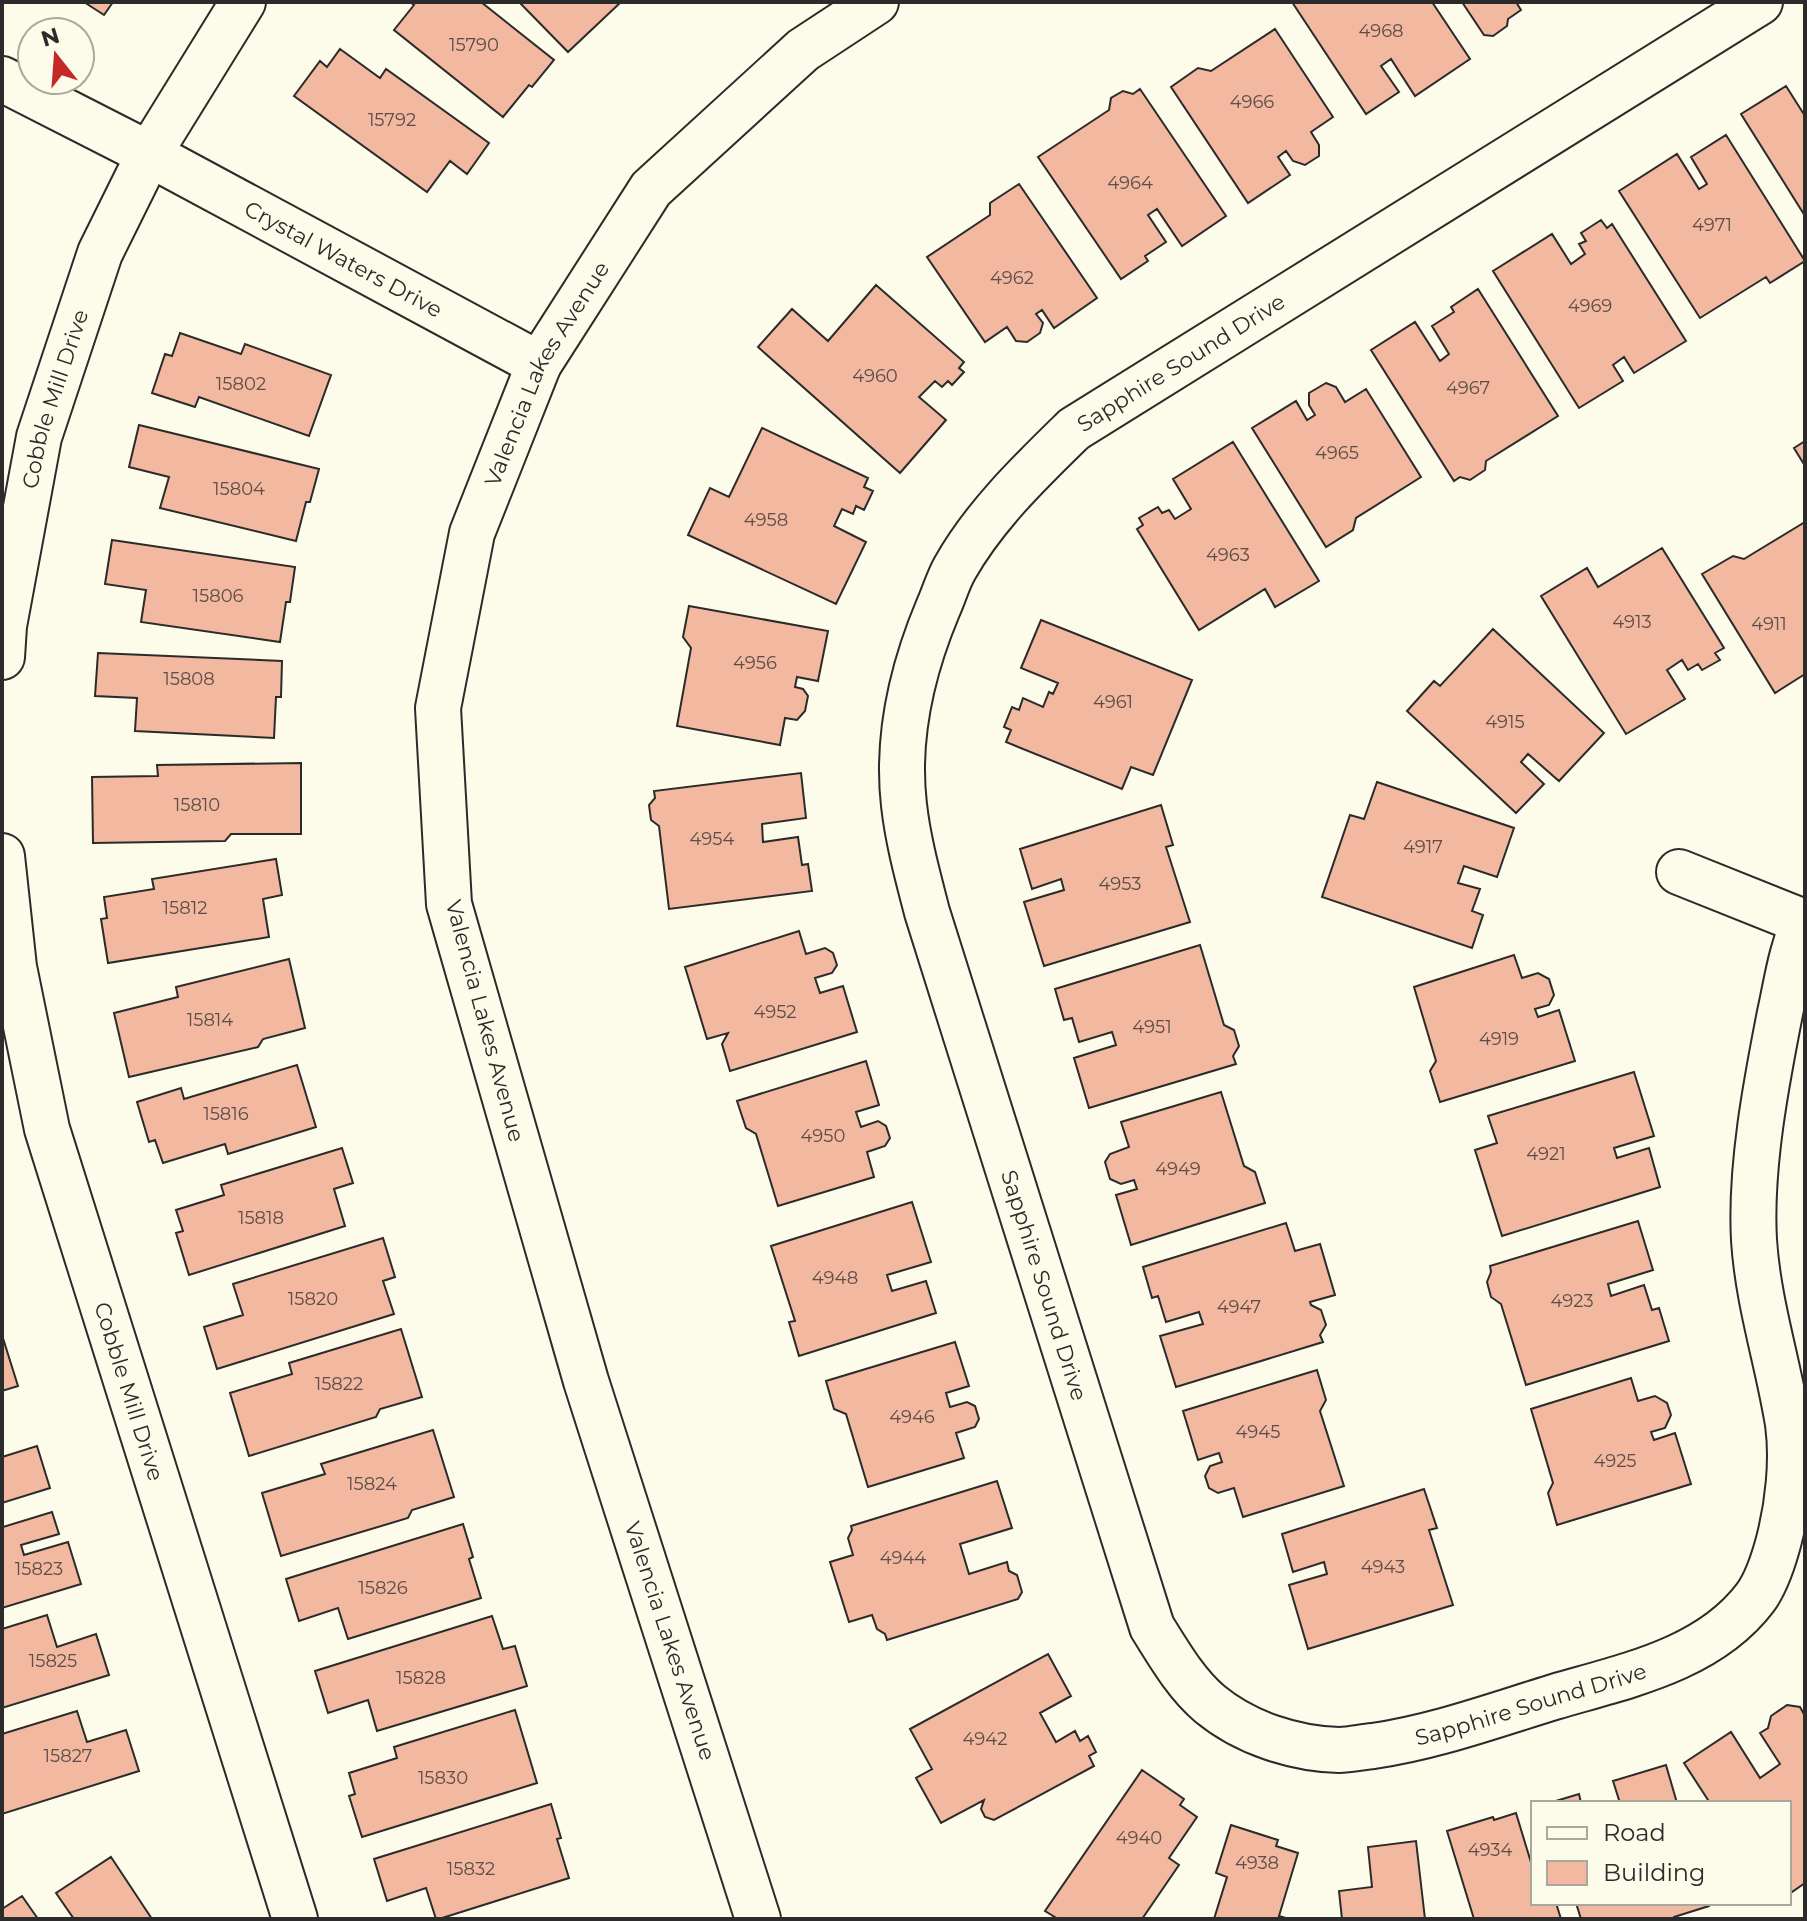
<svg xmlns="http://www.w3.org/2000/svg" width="1807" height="1921" font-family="Montserrat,sans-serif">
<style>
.building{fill:#f2b8a0;stroke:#2b2b2b;stroke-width:2}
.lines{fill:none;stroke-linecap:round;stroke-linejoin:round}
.minor-casing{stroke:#2b2b2b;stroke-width:48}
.minor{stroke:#fdfbea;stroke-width:44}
.labels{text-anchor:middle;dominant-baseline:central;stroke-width:6;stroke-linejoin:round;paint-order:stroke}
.number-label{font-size:18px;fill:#5d4e48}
.street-label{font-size:22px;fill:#2b2b2b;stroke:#fdfbea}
</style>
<rect width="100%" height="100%" fill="#fdfbea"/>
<path class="building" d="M84,2H113L104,15Z
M410,2H481L554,60L532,87L529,85L503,117L394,30L414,5Z
M519,2H621L568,52Z
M1292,2H1432L1470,59L1415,96L1391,59L1381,66L1399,92L1366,114Z
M1462,2H1516L1521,10L1508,19L1507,26L1493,36L1484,35Z
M1275,29L1333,117L1311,132L1319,145V156L1305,165L1293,161L1286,151L1278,157L1290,175L1248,203L1171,87L1198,68L1211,71Z
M340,49L380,78L386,69L489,143L467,174L450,161L427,192L294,96L320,61L327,67Z
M1786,86L1805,116V216L1741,114Z
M1140,89L1226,216L1182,246L1157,209L1148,215L1166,242L1145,256L1148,261L1121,279L1038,157L1109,110L1111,98L1123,91L1133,94Z
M1726,135L1805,261L1770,283L1766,277L1700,318L1619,191L1677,154L1699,189L1707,184L1691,157Z
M1019,184L1097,298L1054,328L1042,310L1036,314L1043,323L1040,333L1027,342L1016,341L1007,327L985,342L927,257L990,215V203Z
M1601,220L1607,228L1612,224L1686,341L1634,373L1624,357L1613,365L1623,381L1579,408L1493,271L1552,234L1571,264L1585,254L1579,244L1586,241L1581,233Z
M876,285L964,362L959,368L964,372L952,385L948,381L942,387L935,381L919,397L946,420L900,473L758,347L792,309L828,341Z
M1478,289L1558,416L1486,461L1485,470L1470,480L1460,477L1454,481L1371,350L1415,322L1440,361L1449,354L1432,326L1454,312L1451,307Z
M180,333L241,354L245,344L331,375L309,436L199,397L195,407L152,393L165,354L172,356Z
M1326,383L1336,387L1345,402L1366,389L1421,477L1356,518L1353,530L1326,547L1252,428L1296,401L1307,420L1315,415L1309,405V393Z
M139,425L319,469L310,502H306L296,541L160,508L169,477L129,467Z
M762,428L868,478L864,487L873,491L864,510L856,506L853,514L842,509L834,526L866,542L836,604L688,535L710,488L729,497Z
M1805,441V466L1794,448Z
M1233,442L1319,581L1275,607L1265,589L1199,630L1137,529L1143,525L1139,518L1158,507L1162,513L1169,510L1175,519L1191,509L1173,479Z
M1805,522V674L1775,693L1702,574L1733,556L1744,559Z
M112,540L295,567L290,602H286L280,642L141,622L146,590L105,584Z
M1662,548L1724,648L1715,653L1720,660L1702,670L1698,664L1688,670L1682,660L1667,670L1685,699L1626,734L1541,596L1587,568L1598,587Z
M689,606L828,631L818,681L797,677L795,687L803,689L808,696L805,711L797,720L785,718L780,745L677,726L691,648L683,637Z
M1041,620L1192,680L1153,775L1131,767L1122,789L1006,742L1011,730L1004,727L1012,707L1019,710L1023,698L1043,707L1049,692L1053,694L1058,683L1021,668Z
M1493,629L1604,733L1559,781L1528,754L1521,762L1544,784L1516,813L1407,711L1434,681L1440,686Z
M98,653L282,661L281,697H276L274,738L135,731L137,698L95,696Z
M301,763V834H231L225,841L93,843L92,777L158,776L157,765Z
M801,773L806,818L762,824L763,842L798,837L802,865L808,864L812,891L669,909L659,826L651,820L649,805L655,798L654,791Z
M1377,782L1514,828L1497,877L1464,866L1458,883L1480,889L1472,911L1483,915L1472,948L1322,897L1350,815L1364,819Z
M1161,805L1173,845L1166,847L1190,922L1044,966L1024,902L1064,890L1061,879L1032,889L1020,849Z
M276,859L282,895L263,899L269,937L108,963L101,919L107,918L104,897L154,889L152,879Z
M799,931L806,954L825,948L833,953L837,965L832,973L815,978L820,993L843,986L857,1032L730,1071L722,1044L728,1033L707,1039L685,967Z
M1200,945L1224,1025L1234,1030L1239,1046L1233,1056L1236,1064L1089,1108L1074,1058L1116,1045L1112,1032L1079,1042L1072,1018L1064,1020L1055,989Z
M1514,955L1522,978L1538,973L1549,979L1554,995L1549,1005L1535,1009L1538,1017L1559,1010L1575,1061L1440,1102L1430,1071L1436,1061L1414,987Z
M289,959L305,1028L263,1039L258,1047L129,1077L114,1013L178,997L176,987Z
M866,1061L879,1105L856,1112L861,1127L878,1121L886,1126L890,1138L885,1146L867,1152L874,1177L778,1206L756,1134L746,1128L737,1101Z
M297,1065L316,1127L228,1154L225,1144L163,1163L155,1140L149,1142L137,1102L181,1088L184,1099Z
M1634,1072L1654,1136L1614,1148L1617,1158L1649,1148L1660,1187L1502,1236L1475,1150L1497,1143L1488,1116Z
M1221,1092L1244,1166L1255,1172L1265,1203L1131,1245L1116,1195L1137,1189L1134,1180L1121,1184L1110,1179L1105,1162L1110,1154L1129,1147L1121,1122Z
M342,1148L353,1183L334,1189L345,1226L189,1275L176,1233L183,1231L176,1210L224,1195L221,1185Z
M912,1202L931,1262L887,1275L892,1291L926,1281L936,1313L799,1356L789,1322L795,1321L771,1246Z
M1638,1221L1653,1270L1608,1284L1611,1296L1644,1285L1652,1310L1659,1308L1669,1341L1526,1385L1501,1304L1491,1297L1487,1282L1491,1272L1490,1266Z
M1286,1223L1295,1251L1320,1244L1335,1295L1310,1302L1311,1305L1321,1310L1326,1325L1320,1335L1323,1342L1176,1387L1160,1336L1203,1324L1199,1312L1166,1322L1158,1296L1152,1298L1143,1267Z
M383,1238L395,1277L383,1281L394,1314L217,1369L204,1327L243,1315L233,1284Z
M401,1329L422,1397L380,1409L376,1417L249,1456L230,1393L292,1374L289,1363Z
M2,1335L18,1386L2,1391Z
M955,1342L969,1386L946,1393L950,1407L967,1402L975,1406L979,1419L975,1427L956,1433L964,1458L868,1487L846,1414L834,1409L826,1381Z
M1317,1370L1326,1400L1320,1411L1344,1486L1243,1517L1234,1488L1218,1493L1209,1488L1205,1476L1210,1466L1222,1462L1219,1453L1198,1460L1183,1411Z
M1631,1378L1638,1401L1655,1396L1667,1403L1671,1415L1665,1428L1651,1432L1654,1440L1675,1433L1691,1484L1557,1525L1548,1493L1553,1483L1531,1409Z
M433,1430L454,1497L412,1510L408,1518L281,1556L262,1493L325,1474L321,1464Z
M37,1446L50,1488L2,1503V1457Z
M997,1481L1012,1528L960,1544L969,1574L1007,1562L1009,1571L1017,1575L1022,1592L1018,1599L887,1640L885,1634L877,1629L872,1615L849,1622L830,1562L853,1555L848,1538L852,1530L851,1526Z
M1424,1489L1437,1528L1429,1530L1453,1605L1308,1649L1289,1585L1327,1574L1324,1562L1293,1572L1282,1534Z
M52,1512L59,1534L21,1545L24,1555L68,1542L81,1584L2,1608V1523L3,1527Z
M463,1524L473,1557L469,1559L481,1598L348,1639L338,1608L299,1621L286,1579Z
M47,1615L57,1647L96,1634L109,1675L2,1708V1629Z
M492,1616L503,1649L515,1646L527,1686L377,1731L368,1700L328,1713L315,1671Z
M1048,1654L1071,1696L1040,1713L1056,1742L1075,1731L1080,1741L1088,1736L1096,1752L1089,1756L1094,1766L994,1820L985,1817L981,1809L984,1800L941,1823L916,1778L932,1769L910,1729Z
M1787,1705L1800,1707L1805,1716V1883L1789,1894V1803H1710L1684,1763L1731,1732L1760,1778L1780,1764L1760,1733L1768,1728L1771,1716Z
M515,1710L537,1783L362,1837L349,1796L355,1794L349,1773L397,1758L394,1747Z
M77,1711L87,1742L126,1730L139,1771L2,1814V1734Z
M1666,1765L1677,1803H1620L1613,1781Z
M1142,1770L1184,1799L1180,1805L1197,1817L1169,1858L1179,1865L1142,1919H1058L1045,1911Z
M1579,1794L1581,1803H1549Z
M551,1804L561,1838L557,1839L569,1878L439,1919H436L426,1888L387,1901L374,1859Z
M1516,1813L1533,1869V1903H1556L1561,1919H1474L1447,1831L1493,1817L1494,1820Z
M1231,1825L1278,1840L1276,1846L1298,1853L1279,1916L1289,1919H1214L1227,1877L1216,1873Z
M1416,1841L1425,1919H1342L1339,1891L1372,1887L1368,1847Z
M111,1857L152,1919H74L56,1893Z
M22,1896L38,1919H2V1909Z
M1576,1903H1708L1709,1906L1674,1917V1919H1581Z"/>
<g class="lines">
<defs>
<g id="minor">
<path id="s1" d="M1760,2L1074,429C1031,471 985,515 955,568C948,580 944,595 938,608C912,670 896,736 904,805C908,841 918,877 927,912L1152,1627C1169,1654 1186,1684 1210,1704C1245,1733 1295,1749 1339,1750C1350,1750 1362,1747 1373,1746C1435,1737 1495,1715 1554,1697C1625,1676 1708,1660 1755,1598C1767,1582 1774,1559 1779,1540C1788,1505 1793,1461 1788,1424C1778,1362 1758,1303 1754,1240C1750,1168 1766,1084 1780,1013C1787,981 1791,950 1805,920"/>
<path id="s2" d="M2,79L149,154L539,364"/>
<path id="s3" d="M2,657L4,626L39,437L100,253L149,154L243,2"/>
<path id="s4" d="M2,856L14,967L47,1129L295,1919"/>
<path d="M1679,872L1804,922"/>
<path id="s5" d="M758,1919L586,1381L449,904L438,708L472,533L539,364L651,189L803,50L876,2"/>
</g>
</defs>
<use href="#minor" class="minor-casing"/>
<use href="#minor" class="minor"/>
</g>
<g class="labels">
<g class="number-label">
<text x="1381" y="31">4968</text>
<text x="474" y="45">15790</text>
<text x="1252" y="102">4966</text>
<text x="392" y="120">15792</text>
<text x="1130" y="183">4964</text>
<text x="1712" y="225">4971</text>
<text x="1012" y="278">4962</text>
<text x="1590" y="306">4969</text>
<text x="875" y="376">4960</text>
<text x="241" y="384">15802</text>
<text x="1468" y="388">4967</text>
<text x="1337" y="453">4965</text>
<text x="239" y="489">15804</text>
<text x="766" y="520">4958</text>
<text x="1228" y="555">4963</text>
<text x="218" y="596">15806</text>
<text x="1632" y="622">4913</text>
<text x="1769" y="624">4911</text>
<text x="755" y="663">4956</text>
<text x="189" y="679">15808</text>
<text x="1113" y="702">4961</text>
<text x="1505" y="722">4915</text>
<text x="197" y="805">15810</text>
<text x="712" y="839">4954</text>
<text x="1423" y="847">4917</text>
<text x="1120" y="884">4953</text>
<text x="185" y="908">15812</text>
<text x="775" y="1012">4952</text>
<text x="210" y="1020">15814</text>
<text x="1152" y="1027">4951</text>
<text x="1499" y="1039">4919</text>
<text x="226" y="1114">15816</text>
<text x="823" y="1136">4950</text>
<text x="1546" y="1154">4921</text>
<text x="1178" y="1169">4949</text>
<text x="261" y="1218">15818</text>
<text x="835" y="1278">4948</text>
<text x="313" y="1299">15820</text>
<text x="1572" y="1301">4923</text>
<text x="1239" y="1307">4947</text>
<text x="339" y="1384">15822</text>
<text x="912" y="1417">4946</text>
<text x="1258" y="1432">4945</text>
<text x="1615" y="1461">4925</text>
<text x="372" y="1484">15824</text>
<text x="903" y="1558">4944</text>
<text x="1383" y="1567">4943</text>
<text x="39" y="1569">15823</text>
<text x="383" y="1588">15826</text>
<text x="53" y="1661">15825</text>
<text x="421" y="1678">15828</text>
<text x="985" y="1739">4942</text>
<text x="68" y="1756">15827</text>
<text x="443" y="1778">15830</text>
<text x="1139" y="1838">4940</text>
<text x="1490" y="1850">4934</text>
<text x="1257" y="1863">4938</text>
<text x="471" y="1869">15832</text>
</g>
<g class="street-label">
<text stroke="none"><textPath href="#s2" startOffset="386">Crystal Waters Drive</textPath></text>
<text transform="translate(1181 363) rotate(-32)">Sapphire Sound Drive</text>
<text stroke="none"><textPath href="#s5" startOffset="1612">Valencia Lakes Avenue</textPath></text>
<text stroke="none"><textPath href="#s3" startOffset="264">Cobble Mill Drive</textPath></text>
<text transform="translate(485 1021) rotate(75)">Valencia Lakes Avenue</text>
<text stroke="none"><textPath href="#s1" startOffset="1738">Sapphire Sound Drive</textPath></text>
<text stroke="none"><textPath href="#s4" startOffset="552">Cobble Mill Drive</textPath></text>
<text transform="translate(670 1641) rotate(72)">Valencia Lakes Avenue</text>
<text stroke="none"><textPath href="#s1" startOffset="2530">Sapphire Sound Drive</textPath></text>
</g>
</g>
<rect width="1807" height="1921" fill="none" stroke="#2b2b2b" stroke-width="8"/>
<rect x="1531" y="1801" width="260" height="104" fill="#fdfbea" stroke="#a9a89e" stroke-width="2"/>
<rect x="1547" y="1827" width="40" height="12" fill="#fdfbea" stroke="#a9a89e" stroke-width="2"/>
<text x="1603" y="1841" font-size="24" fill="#2b2b2b">Road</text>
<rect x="1547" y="1861" width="40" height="24" fill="#f2b8a0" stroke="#a9a89e" stroke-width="2"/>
<text x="1603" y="1881" font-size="24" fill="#2b2b2b">Building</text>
<g transform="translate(56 56) rotate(343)"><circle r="38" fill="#fdfbea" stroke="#a9a89e" stroke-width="2"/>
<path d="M0-6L14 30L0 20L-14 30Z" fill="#c62828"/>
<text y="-12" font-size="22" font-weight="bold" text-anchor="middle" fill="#2b2b2b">N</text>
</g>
</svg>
